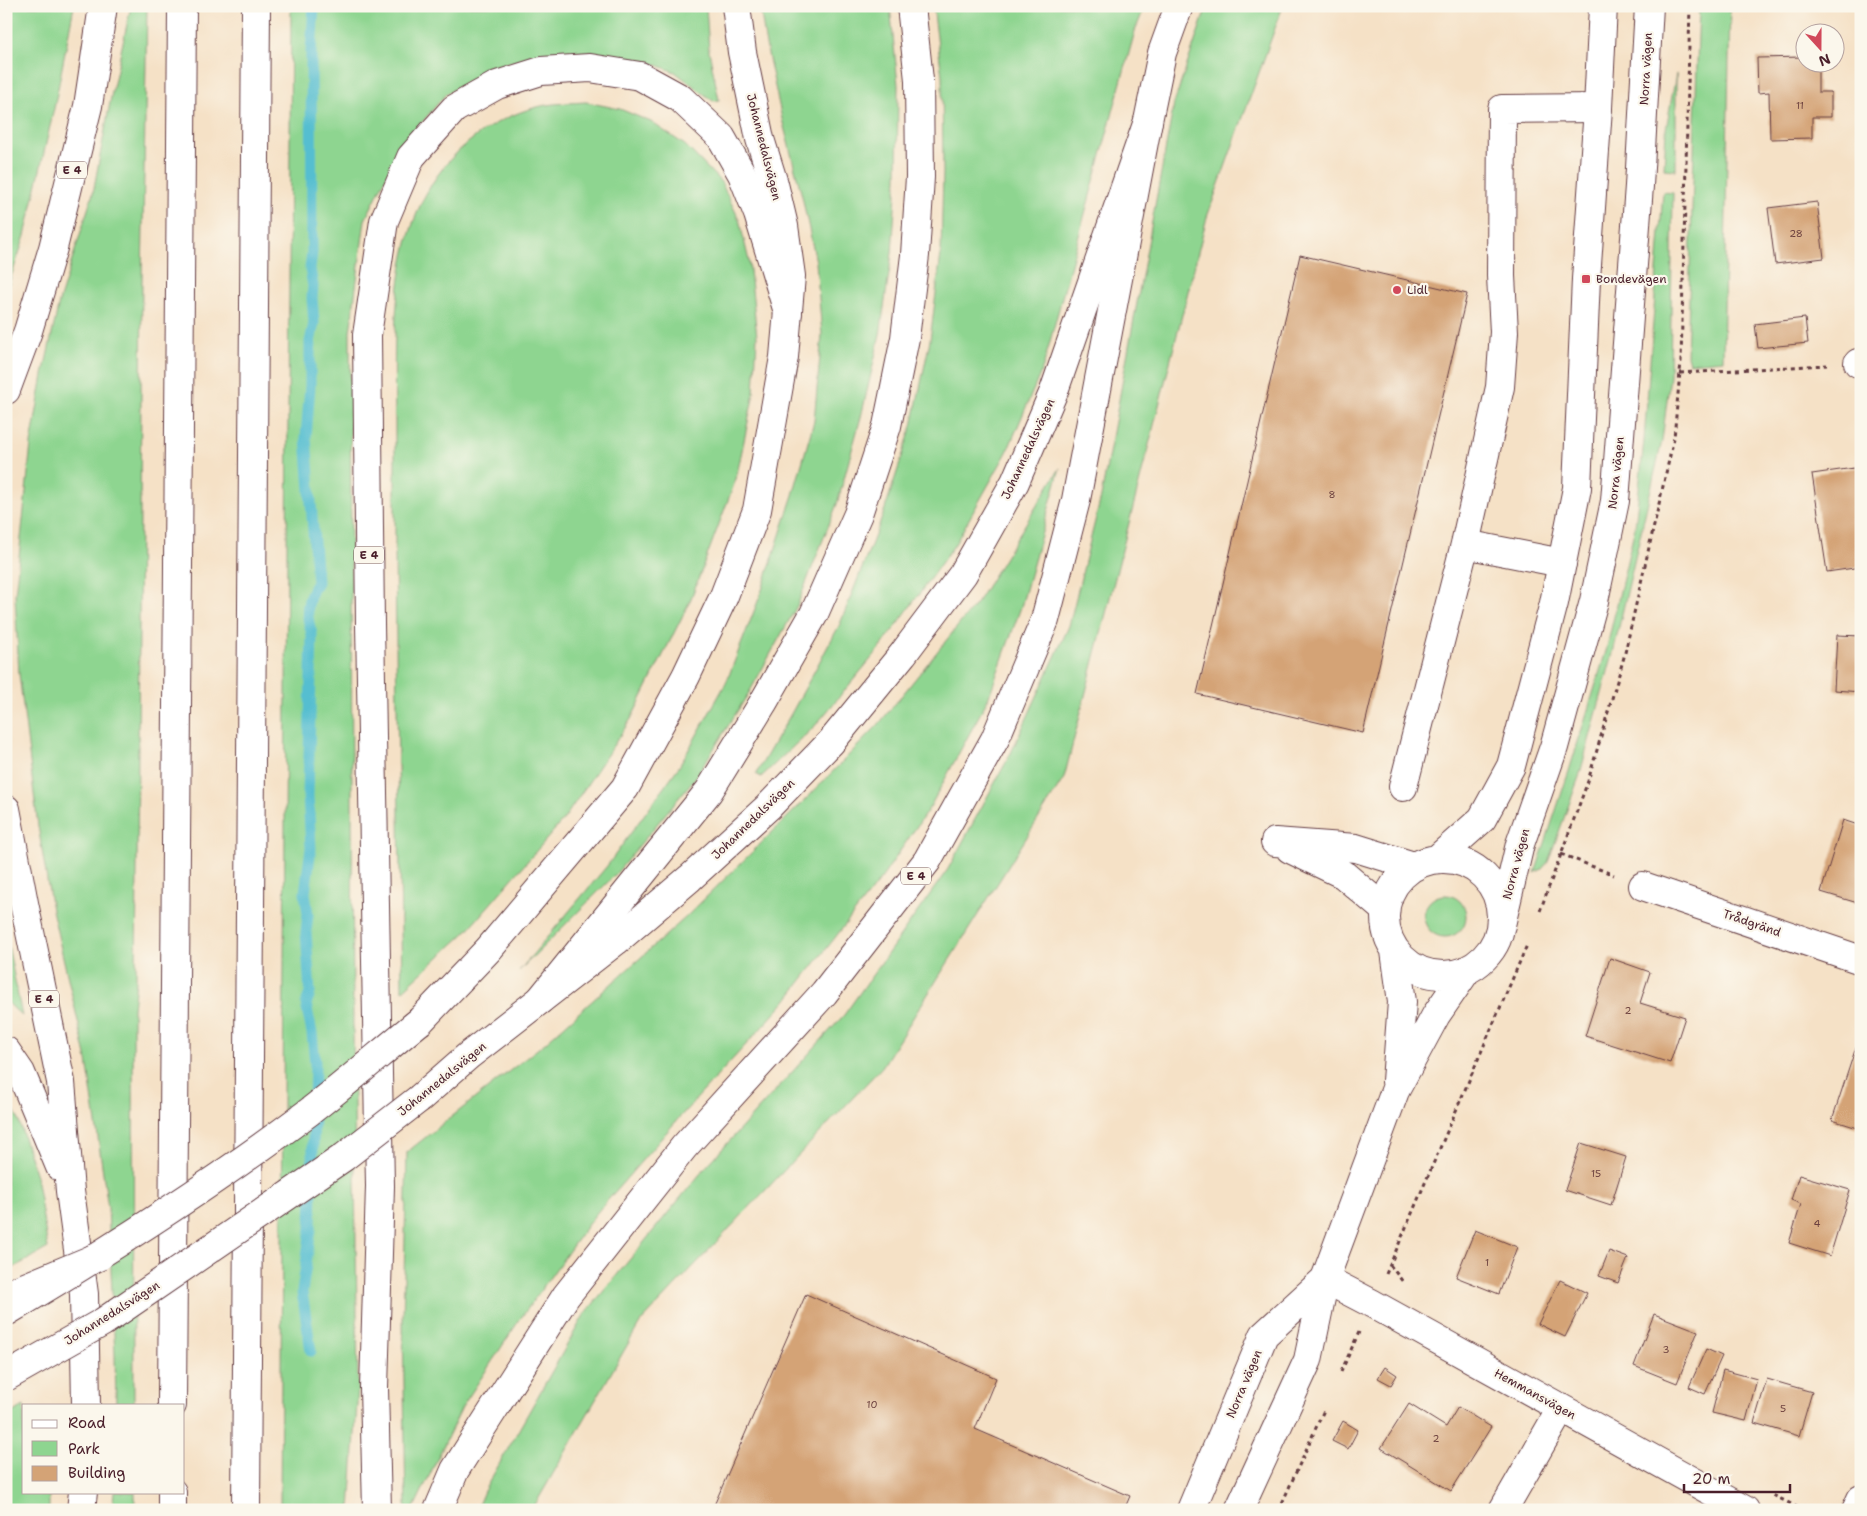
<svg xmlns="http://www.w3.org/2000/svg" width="1867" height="1516" font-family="'Shantell Sans',sans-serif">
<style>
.green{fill:#8ed590;stroke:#6c7a5e}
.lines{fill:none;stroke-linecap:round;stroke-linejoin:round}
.stream{stroke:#54bed0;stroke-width:11}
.building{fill:#d4a376}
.minor-casing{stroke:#643c42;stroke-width:30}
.major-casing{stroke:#643c42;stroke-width:30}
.highway-casing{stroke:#643c42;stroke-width:30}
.path{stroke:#643c42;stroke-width:3;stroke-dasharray:4 4;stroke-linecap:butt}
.minor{stroke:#fff;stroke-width:28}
.major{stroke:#fff;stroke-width:28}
.highway{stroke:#fff;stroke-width:28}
.major-bridge-casing{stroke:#643c42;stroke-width:30;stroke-linecap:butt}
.highway-bridge-casing{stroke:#643c42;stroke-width:30;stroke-linecap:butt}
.major-bridge{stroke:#fff;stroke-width:28}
.highway-bridge{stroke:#fff;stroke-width:28}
.poi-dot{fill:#d1495b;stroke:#fbf7ec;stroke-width:2}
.labels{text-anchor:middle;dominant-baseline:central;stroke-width:4.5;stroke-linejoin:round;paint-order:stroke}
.number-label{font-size:10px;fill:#6c403e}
.shield{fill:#fbf7ec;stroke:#7f6065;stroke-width:1}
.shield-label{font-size:11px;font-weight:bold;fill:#4a1f2b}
.street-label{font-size:12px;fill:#4a1f2b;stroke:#fbf7ec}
.poi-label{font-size:12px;fill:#4a1f2b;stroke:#fbf7ec;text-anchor:start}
</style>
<rect width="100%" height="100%" fill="#fbf7ec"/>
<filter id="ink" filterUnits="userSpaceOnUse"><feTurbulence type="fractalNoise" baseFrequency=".02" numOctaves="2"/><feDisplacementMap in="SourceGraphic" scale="10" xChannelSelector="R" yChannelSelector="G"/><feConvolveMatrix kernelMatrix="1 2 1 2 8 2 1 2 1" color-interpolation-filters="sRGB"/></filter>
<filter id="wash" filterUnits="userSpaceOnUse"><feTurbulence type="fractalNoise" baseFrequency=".0096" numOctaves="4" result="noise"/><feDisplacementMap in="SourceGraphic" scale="20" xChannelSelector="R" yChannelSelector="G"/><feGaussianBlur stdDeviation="1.12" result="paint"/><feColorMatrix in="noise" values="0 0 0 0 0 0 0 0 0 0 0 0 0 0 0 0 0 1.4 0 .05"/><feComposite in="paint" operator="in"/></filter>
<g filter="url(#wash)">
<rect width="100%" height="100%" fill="#f5e1c6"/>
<path class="green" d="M6,6H74L55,104L25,236L6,292Z
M131,6H147L142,280L136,981L133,1009L134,1405H116L115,1355L108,1208L87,1060L52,910L38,826L19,674L15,595L31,444L43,375L59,302L93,193L112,92Z
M291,6H706L709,51L719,100L713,101L675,72L646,61L591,52L540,54L491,68L446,94L401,147L365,220L350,332L353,1031L358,1388L350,1510H280Z
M760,6H890L898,85L897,179L892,253L880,335L861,417L837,504L797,606L750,691L696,777L615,875L519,971L607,866L680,765L726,683L760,596L793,495L814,421L822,335L816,262L802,196L782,119L765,40Z
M933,6H1145L1135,31L1043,367L1007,452L955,544L881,647L814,727L761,777L756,774L791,714L840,624L883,515L912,426L930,340L941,254L943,172L942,76Z
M1207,6H1283L1207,217L1064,778L882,1067L640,1323L532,1510H476L484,1491L584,1315L705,1168L844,1015L948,869L1011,753L1069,626L1101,497L1174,103Z
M1699,6H1730L1723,360L1689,363L1687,356Z
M1676,74V170L1664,169L1666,129Z
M586,102L620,109L651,122L685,145L721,182L739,219L749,261L757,337L754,393L736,479L690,601L631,719L564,819L466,932L402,991C400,844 396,698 395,551C395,508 395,464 395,421C394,345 390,248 433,182C458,143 500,114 546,105C559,103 572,103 586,102Z
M1663,192L1673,193L1670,376L1662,441L1613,653L1579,777L1548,862L1542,869L1535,873L1569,771L1606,651L1635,527L1644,440Z
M1060,468L1021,607L988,699L930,807L883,876L785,1002L678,1119L594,1216L518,1322L462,1407L413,1510H406L403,1321L407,1152L545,1043L685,918L809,796L878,725L978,601Z
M1424 916a21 21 0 1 1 42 0a21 21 0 1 1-42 0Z
M6,935L22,1016L6,1001Z
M6,1095L18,1118L36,1176L48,1248L6,1272Z
M24,1406V1492H49V1510H6V1416Z
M114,1492H135V1510H112Z"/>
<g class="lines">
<path class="stream" d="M311,1351L302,1292L311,1229L315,1063L312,1033L306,1004L310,993L306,932L308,914L305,893L311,848L308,796L312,634C305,613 306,600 317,582L306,437L310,386V342L314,323L312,298L313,286L310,269L312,252L311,52L314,6"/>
</g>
<g id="blocks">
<path class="building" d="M1804,57V62H1818V92H1831V117H1812V138L1770,139L1769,92L1758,93L1757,58Z
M1817,202L1824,258L1775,264L1768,208Z
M1300,255L1467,294L1363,733L1197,694Z
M1805,318L1808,343L1758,348L1755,324Z
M1861,467V567L1827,572L1812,474Z
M1837,635L1861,636V692L1834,690Z
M1843,820L1861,826V904L1821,892Z
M1610,958L1650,972L1640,1003L1685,1017L1670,1063L1585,1036Z
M1858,1041L1861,1042V1129L1832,1120Z
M1581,1143L1626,1157L1611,1205L1565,1190Z
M1799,1175L1850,1190L1830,1256L1789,1243L1801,1204L1791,1200Z
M1475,1230L1517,1247L1499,1294L1456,1277Z
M1609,1251L1628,1258L1618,1283L1599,1276Z
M1560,1280L1587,1293L1565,1337L1538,1324Z
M806,1294L996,1378L975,1429L1130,1496L1124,1510H712Z
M1654,1314L1698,1331L1677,1383L1634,1366Z
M1706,1349L1722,1356L1705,1394L1689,1387Z
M1385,1367L1397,1375L1391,1385L1378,1378Z
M1723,1370L1757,1379L1746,1421L1712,1413Z
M1767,1379L1812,1392L1799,1436L1754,1423Z
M1409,1404L1446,1427L1458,1407L1491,1427L1451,1491L1381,1448Z
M1343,1421L1358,1430L1348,1449L1332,1441Z"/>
</g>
</g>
<g filter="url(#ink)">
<use href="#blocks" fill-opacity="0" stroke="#643c42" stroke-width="1"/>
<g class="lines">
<defs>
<path id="minor" d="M1858,363H1861
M1465,544L1562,563
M1403,787L1465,544L1500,387L1504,332L1501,276L1502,109L1598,108
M1275,842L1356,848L1414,866
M1290,849L1344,875L1385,910
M1643,886L1861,960
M1325,1279L1373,1304L1745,1510
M1503,1510L1561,1409
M1856,1510L1861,1499"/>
<path id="major" d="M1385 917a58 58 0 1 1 116 0a58 58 0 1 1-116 0Z
M1437,859L1482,819L1511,766L1554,603L1577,488L1586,279L1598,108L1603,6
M1501,925L1520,844L1554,747L1594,601L1615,501L1639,186L1649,6
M1395,951L1402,1002L1396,1081
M420,1021L488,950L625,788L686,676L724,596L757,510L784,357L791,276L784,226L774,184L760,139L742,52L736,6
M420,1098L468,1056L616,941L690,878L768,807L831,742L903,654L963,574L1015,482L1054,391L1148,121L1162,53L1179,6
M1191,1510L1264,1335L1325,1279
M1239,1510L1308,1360L1325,1279L1395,1091L1436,1015L1467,970"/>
<path id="highway" d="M6,390L28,331L53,248L88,106L103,6
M6,809L24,903L61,1082L70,1191L84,1294L86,1405
M540,1000L709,791L763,703L814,614L858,514L887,426L905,338L915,255L920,177L919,80L911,6
M6,1051L21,1073L60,1167
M172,1405L182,6
M81,1510L83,1492
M172,1510V1492
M246,1510L256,6
M377,1510L374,1388L380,1186L370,624L367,335L384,221L411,157L454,109L497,85L541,71L590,68L640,76L680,98L721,137L742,174L758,214L788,312
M438,1510L455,1470L566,1296L684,1147L824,993L927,861L995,739L1045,620L1076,500L1148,121"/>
</defs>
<use href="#minor" class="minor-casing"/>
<use href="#major" class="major-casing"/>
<use href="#highway" class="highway-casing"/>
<path class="path" d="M1680,373L1827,365
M1561,854L1614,875
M1540,911L1588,781L1624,657L1674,438L1681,361L1690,6
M1390,1265L1403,1282
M1386,1274L1527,945
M1341,1372L1359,1332
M1773,1495L1803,1510
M1279,1510L1324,1410"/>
<use href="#minor" class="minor"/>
<use href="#major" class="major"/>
<use href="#highway" class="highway"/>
<defs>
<path id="major-bridge" d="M6,1312C110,1250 212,1185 309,1112C347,1083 383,1051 420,1021
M6,1377L103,1322L344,1157L420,1098"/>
<path id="highway-bridge" d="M6,1295L100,1256"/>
</defs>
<use href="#major-bridge" class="major-bridge-casing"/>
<use href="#highway-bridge" class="highway-bridge-casing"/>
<use href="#major-bridge" class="major-bridge"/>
<use href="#highway-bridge" class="highway-bridge"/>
</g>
</g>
<g class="poi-dot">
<rect x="1581" y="274" width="10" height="10" rx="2.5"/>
<circle cx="1397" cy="290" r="5"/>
</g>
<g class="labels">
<g class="number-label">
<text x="1800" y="105">11</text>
<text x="1796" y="233">28</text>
<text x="1332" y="494">8</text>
<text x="1628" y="1010">2</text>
<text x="1596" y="1173">15</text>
<text x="1817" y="1223">4</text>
<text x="1487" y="1262">1</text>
<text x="1666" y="1349">3</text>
<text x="872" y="1404">10</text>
<text x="1783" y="1408">5</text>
<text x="1436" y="1438">2</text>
</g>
<g class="shield">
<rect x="57" y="161.5" width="30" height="17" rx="4"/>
<rect x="354" y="546.5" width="30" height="17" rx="4"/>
<rect x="901" y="867.5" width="30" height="17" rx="4"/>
<rect x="29" y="990.5" width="30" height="17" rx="4"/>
</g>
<g class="shield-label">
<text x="72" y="170">E 4</text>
<text x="369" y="555">E 4</text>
<text x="916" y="876">E 4</text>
<text x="44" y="999">E 4</text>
</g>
<g class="street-label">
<text transform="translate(1646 69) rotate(-87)">Norra vägen</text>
<text transform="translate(764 147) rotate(76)">Johannedalsvägen</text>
<text transform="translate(1028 449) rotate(-65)">Johannedalsvägen</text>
<text transform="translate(1616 473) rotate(-84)">Norra vägen</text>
<text transform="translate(753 819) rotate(-44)">Johannedalsvägen</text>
<text transform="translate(1516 864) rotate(-75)">Norra vägen</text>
<text transform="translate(1752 923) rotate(19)">Trådgränd</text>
<text transform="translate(442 1079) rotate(-39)">Johannedalsvägen</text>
<text transform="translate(112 1313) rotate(-32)">Johannedalsvägen</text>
<text transform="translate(1244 1384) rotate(-67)">Norra vägen</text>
<text transform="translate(1535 1394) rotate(29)">Hemmansvägen</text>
</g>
<g class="poi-label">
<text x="1596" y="279">Bondevägen</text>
<text x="1407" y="290">Lidl</text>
</g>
</g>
<rect width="1867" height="1516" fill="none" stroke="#fbf7ec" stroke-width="25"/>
<rect x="22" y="1404" width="162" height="90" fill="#fbf7ec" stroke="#b4a19f"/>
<rect x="32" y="1420" width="25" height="8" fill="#ffffff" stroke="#b4a19f"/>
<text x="68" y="1428" font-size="15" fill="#4a1f2b">Road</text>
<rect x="32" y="1441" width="25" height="15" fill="#8ed590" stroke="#b4a19f"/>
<text x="68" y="1454" font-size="15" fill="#4a1f2b">Park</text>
<rect x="32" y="1466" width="25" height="15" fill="#d4a376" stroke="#b4a19f"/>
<text x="68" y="1478" font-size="15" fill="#4a1f2b">Building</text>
<g transform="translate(1820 48) rotate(159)"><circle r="24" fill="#fbf7ec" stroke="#b4a19f"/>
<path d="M0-4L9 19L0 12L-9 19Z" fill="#d1495b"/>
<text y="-8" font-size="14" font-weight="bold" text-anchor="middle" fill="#4a1f2b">N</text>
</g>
<path d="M1684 1484v8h106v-8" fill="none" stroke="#4a1f2b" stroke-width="2.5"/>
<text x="1692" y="1484" font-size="15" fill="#4a1f2b" stroke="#fbf7ec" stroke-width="4" paint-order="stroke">20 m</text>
</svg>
